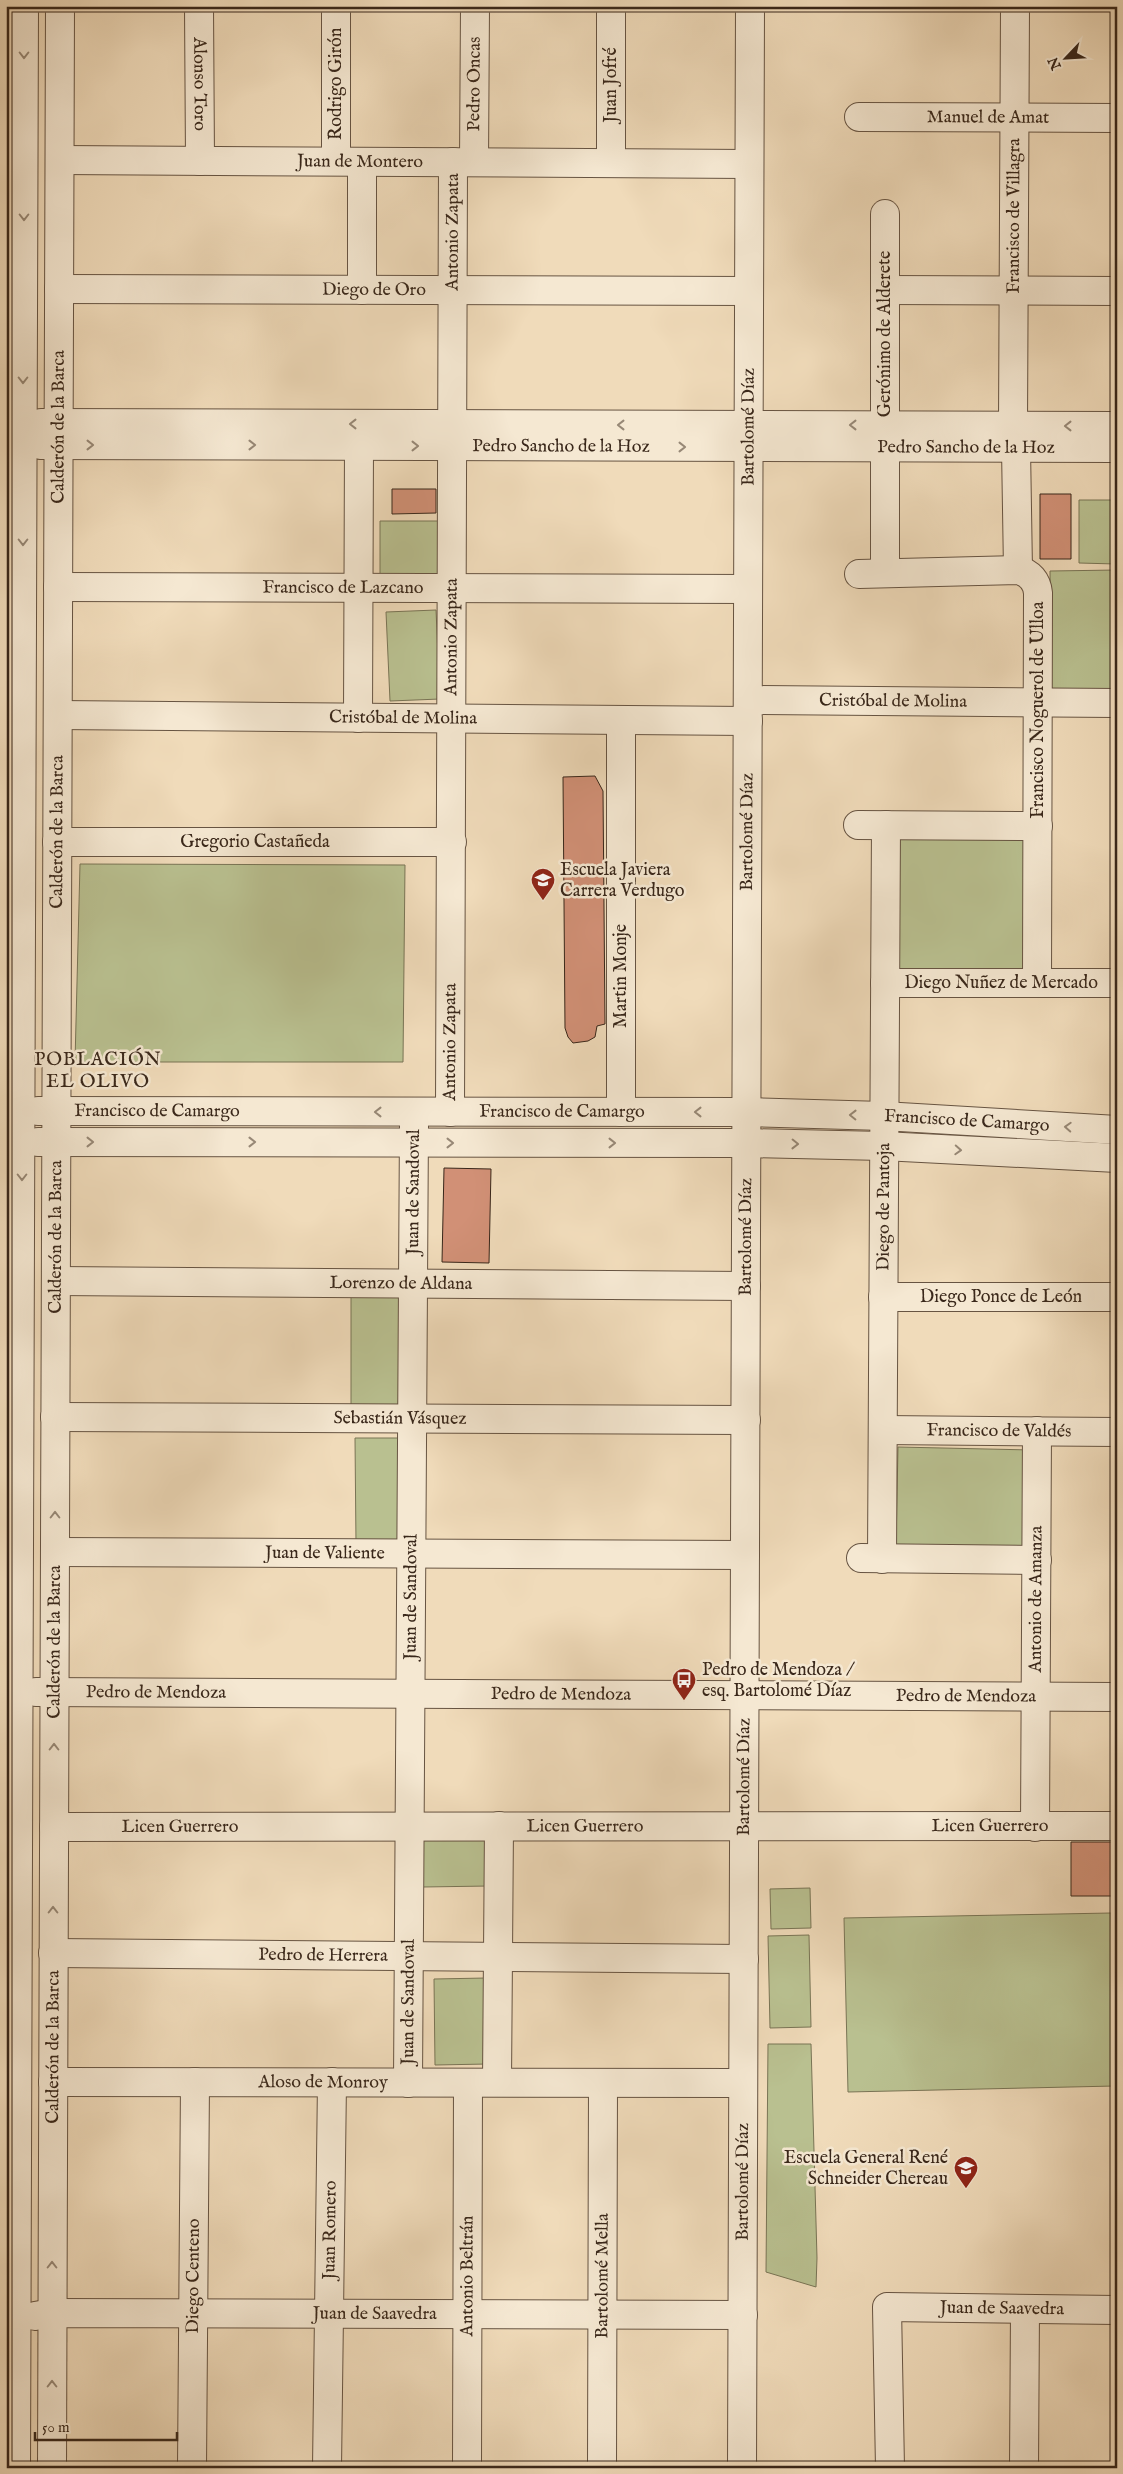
<svg xmlns="http://www.w3.org/2000/svg" width="1123" height="2474" font-family="'IM FELL English',serif">
<style>
.green{fill:#b9c090;stroke:#797455}
.building{fill:#d19076;stroke:#39271a}
.lines{fill:none;stroke-linecap:round;stroke-linejoin:round}
.minor-casing{stroke:#675442;stroke-width:30}
.minor{stroke:#f5e8d2;stroke-width:28}
.oneway{stroke:#978876}
.labels{text-anchor:middle;dominant-baseline:central;stroke-width:5;stroke-linejoin:round;paint-order:stroke}
.street-label{font-size:18px;fill:#39271a;stroke:#f5e8d2}
.poi-label{font-size:18px;fill:#39271a;stroke:#f5e8d2;text-anchor:start}
.neighbourhood-label{font-size:19px;letter-spacing:1px;fill:#39271a;stroke:#f5e8d2}
</style>
<rect width="100%" height="100%" fill="#f0dbba"/>
<filter id="stains"><feTurbulence type="fractalNoise" baseFrequency=".004" numOctaves="4"/><feColorMatrix values="0 0 0 0 .2 0 0 0 0 .09 0 0 0 0 .02 0 0 0 .5 -.17"/></filter>
<radialGradient id="worn" r=".72"><stop offset=".6" stop-color="#630" stop-opacity="0"/><stop offset="1" stop-color="#630" stop-opacity=".3"/></radialGradient>
<path class="green" d="M1079,500H1116V564L1079,563Z
M380,521H442V574H380Z
M1117,570V691H1051L1050,571Z
M436,610L440,699L390,701L386,612Z
M895,833H1026V970L896,973Z
M80,864L405,865L403,1062H75Z
M351,1293L404,1294V1411L351,1410Z
M355,1438H409L410,1543L356,1544Z
M898,1447L1031,1450L1029,1550L896,1547Z
M489,1838V1886L423,1887L422,1839Z
M810,1888L811,1928L771,1929L770,1889Z
M1111,1913L1115,2086L848,2092L844,1918Z
M809,1935L811,2027L770,2028L768,1936Z
M486,1978L488,2064L435,2065L434,1979Z
M768,2044H811L817,2258L816,2287L766,2272Z"/>
<path class="building" d="M392,489H436V513L392,514Z
M1040,494H1071V559H1040Z
M595,776L603,791L605,1024L597,1026L595,1037L588,1041L573,1043L568,1037L565,1028L563,777Z
M444,1168L491,1169L489,1263L442,1262Z
M1071,1842H1117V1896H1071Z"/>
<g class="lines">
<defs>
<g id="minor">
<path id="s1" d="M199,6L200,161"/>
<path id="s2" d="M859,117L1117,118"/>
<path id="s3" d="M60,160L749,164"/>
<path d="M336,161V6"/>
<path d="M362,162V290"/>
<path id="s4" d="M474,162L475,6"/>
<path d="M611,163V6"/>
<path id="s5" d="M59,289L749,291"/>
<path d="M885,290L1117,291"/>
<path d="M41,423L1117,426"/>
<path id="s6" d="M1013,426L1015,6"/>
<path id="s7" d="M40,445L1117,448"/>
<path d="M1016,448L1018,570"/>
<path d="M885,573V214"/>
<path d="M859,574L1018,570C1030,573 1037,581 1038,593L1037,983"/>
<path id="s8" d="M58,587L748,589"/>
<path id="s9" d="M748,700L1117,703"/>
<path id="s10" d="M58,715L748,721"/>
<path d="M358,718L359,446"/>
<path d="M858,825L1038,826"/>
<path id="s11" d="M57,842H452"/>
<path id="s12" d="M885,983H1117"/>
<path id="s13" d="M38,1111L746,1112L883,1116L1117,1130"/>
<path id="s14" d="M450,1112L453,162"/>
<path d="M621,1112V720"/>
<path d="M38,1142L746,1143L883,1146L1117,1158"/>
<path id="s15" d="M56,1281L746,1286"/>
<path id="s16" d="M883,1297H1117"/>
<path id="s17" d="M55,1417L746,1420"/>
<path id="s18" d="M883,1430L1117,1432"/>
<path id="s19" d="M55,1552L745,1555"/>
<path d="M861,1558L1037,1560"/>
<path id="s20" d="M882,1559L886,825"/>
<path id="s21" d="M36,1692L1117,1697"/>
<path id="s22" d="M54,1827L1117,1826"/>
<path id="s23" d="M1035,1827L1037,1431"/>
<path id="s24" d="M53,1953L744,1959"/>
<path id="s25" d="M53,2082L743,2083"/>
<path d="M497,2082L499,1826"/>
<path id="s26" d="M408,2083L414,1124"/>
<path id="s27" d="M35,2316L52,2313L743,2315"/>
<path d="M16,2468L24,6"/>
<path id="s28" d="M52,2468L60,6"/>
<path id="s29" d="M192,2468L195,2082"/>
<path id="s30" d="M327,2468L332,2082"/>
<path id="s31" d="M467,2468L468,2083"/>
<path id="s32" d="M602,2468L603,2083"/>
<path id="s33" d="M742,2468L750,6"/>
<path id="s34" d="M890,2468L887,2307L1117,2310"/>
<path d="M1024,2468L1025,2309"/>
</g>
</defs>
<use href="#minor" class="minor-casing"/>
<use href="#minor" class="minor"/>
</g>
<defs><path id="oneway-chevron" d="M-2-3.5L2.5 0L-2 3.5" fill="none" stroke-width="1.6" stroke-linecap="round" stroke-linejoin="round" transform="scale(1.25)"/></defs>
<g class="oneway">
<use href="#oneway-chevron" transform="translate(24 55) rotate(90)"/>
<use href="#oneway-chevron" transform="translate(24 217) rotate(90)"/>
<use href="#oneway-chevron" transform="translate(23 380) rotate(90)"/>
<use href="#oneway-chevron" transform="translate(353 424) rotate(-180)"/>
<use href="#oneway-chevron" transform="translate(621 425) rotate(-180)"/>
<use href="#oneway-chevron" transform="translate(853 425) rotate(-180)"/>
<use href="#oneway-chevron" transform="translate(1068 426) rotate(-180)"/>
<use href="#oneway-chevron" transform="translate(90 445)"/>
<use href="#oneway-chevron" transform="translate(252 445)"/>
<use href="#oneway-chevron" transform="translate(415 446)"/>
<use href="#oneway-chevron" transform="translate(682 447)"/>
<use href="#oneway-chevron" transform="translate(23 542) rotate(90)"/>
<use href="#oneway-chevron" transform="translate(378 1112) rotate(-180)"/>
<use href="#oneway-chevron" transform="translate(698 1112) rotate(-180)"/>
<use href="#oneway-chevron" transform="translate(853 1115) rotate(-179)"/>
<use href="#oneway-chevron" transform="translate(1068 1127) rotate(-177)"/>
<use href="#oneway-chevron" transform="translate(90 1142)"/>
<use href="#oneway-chevron" transform="translate(252 1142)"/>
<use href="#oneway-chevron" transform="translate(450 1143)"/>
<use href="#oneway-chevron" transform="translate(612 1143)"/>
<use href="#oneway-chevron" transform="translate(795 1144) rotate(1)"/>
<use href="#oneway-chevron" transform="translate(958 1150) rotate(3)"/>
<use href="#oneway-chevron" transform="translate(22 1177) rotate(90)"/>
<use href="#oneway-chevron" transform="translate(55 1515) rotate(-90)"/>
<use href="#oneway-chevron" transform="translate(54 1747) rotate(-90)"/>
<use href="#oneway-chevron" transform="translate(53 1910) rotate(-90)"/>
<use href="#oneway-chevron" transform="translate(52 2265) rotate(-90)"/>
<use href="#oneway-chevron" transform="translate(52 2384) rotate(-90)"/>
</g>
<defs>
<symbol id="school-pin" viewBox="-11 -11 22 30"><path d="M0 17L-7.5 6A9.5 9.5 0 1 1 7.5 6Z" fill="#8f2418" stroke="#f5e8d2"/><path d="M0-5L7-2L0 1L-7-2ZM-4 1L0 2.5L4 1V4Q0 6-4 4Z" fill="#fff"/></symbol>
<symbol id="bus-pin" viewBox="-11 -11 22 30"><path d="M0 17L-7.5 6A9.5 9.5 0 1 1 7.5 6Z" fill="#8f2418" stroke="#f5e8d2"/><path d="M-5-6H5V4H4V6H2V4H-2V6H-4V4H-5ZM-3.5-4V0h7V-4ZM-3.5 1.2v1.5H-2V1.2ZM2 1.2v1.5H3.5V1.2Z" fill="#fff"/></symbol>
</defs>
<g fill-rule="evenodd">
<use href="#school-pin" x="529" y="866" width="28" height="38"/>
<use href="#bus-pin" x="670" y="1666" width="28" height="38"/>
<use href="#school-pin" x="952" y="2154" width="28" height="38"/>
</g>
<g class="labels">
<g class="street-label">
<text stroke="none"><textPath href="#s1" startOffset="78">Alonso Toro</textPath></text>
<text transform="translate(336 84) rotate(-90)">Rodrigo Girón</text>
<text stroke="none"><textPath href="#s4" startOffset="78">Pedro Oncas</textPath></text>
<text transform="translate(611 85) rotate(-90)">Juan Jofré</text>
<text stroke="none"><textPath href="#s2" startOffset="129">Manuel de Amat</textPath></text>
<text stroke="none"><textPath href="#s3" startOffset="300">Juan de Montero</textPath></text>
<text stroke="none"><textPath href="#s6" startOffset="210">Francisco de Villagra</textPath></text>
<text stroke="none"><textPath href="#s14" startOffset="880">Antonio Zapata</textPath></text>
<text stroke="none"><textPath href="#s5" startOffset="315">Diego de Oro</textPath></text>
<text transform="translate(885 334) rotate(-90)">Gerónimo de Alderete</text>
<text stroke="none"><textPath href="#s28" startOffset="2041">Calderón de la Barca</textPath></text>
<text stroke="none"><textPath href="#s33" startOffset="2041">Bartolomé Díaz</textPath></text>
<text stroke="none"><textPath href="#s7" startOffset="521">Pedro Sancho de la Hoz</textPath></text>
<text stroke="none"><textPath href="#s7" startOffset="926">Pedro Sancho de la Hoz</textPath></text>
<text stroke="none"><textPath href="#s8" startOffset="285">Francisco de Lazcano</textPath></text>
<text stroke="none"><textPath href="#s14" startOffset="475">Antonio Zapata</textPath></text>
<text stroke="none"><textPath href="#s9" startOffset="145">Cristóbal de Molina</textPath></text>
<text transform="translate(1038 710) rotate(-90)">Francisco Noguerol de Ulloa</text>
<text stroke="none"><textPath href="#s10" startOffset="345">Cristóbal de Molina</textPath></text>
<text stroke="none"><textPath href="#s28" startOffset="1636">Calderón de la Barca</textPath></text>
<text stroke="none"><textPath href="#s33" startOffset="1636">Bartolomé Díaz</textPath></text>
<text stroke="none"><textPath href="#s11" startOffset="198">Gregorio Castañeda</textPath></text>
<text transform="translate(621 976) rotate(-90)">Martin Monje</text>
<text stroke="none"><textPath href="#s12" startOffset="116">Diego Nuñez de Mercado</textPath></text>
<text stroke="none"><textPath href="#s14" startOffset="70">Antonio Zapata</textPath></text>
<text stroke="none"><textPath href="#s13" startOffset="119">Francisco de Camargo</textPath></text>
<text stroke="none"><textPath href="#s13" startOffset="524">Francisco de Camargo</textPath></text>
<text stroke="none"><textPath href="#s13" startOffset="929">Francisco de Camargo</textPath></text>
<text stroke="none"><textPath href="#s26" startOffset="891">Juan de Sandoval</textPath></text>
<text stroke="none"><textPath href="#s20" startOffset="352">Diego de Pantoja</textPath></text>
<text stroke="none"><textPath href="#s28" startOffset="1231">Calderón de la Barca</textPath></text>
<text stroke="none"><textPath href="#s33" startOffset="1231">Bartolomé Díaz</textPath></text>
<text stroke="none"><textPath href="#s15" startOffset="345">Lorenzo de Aldana</textPath></text>
<text stroke="none"><textPath href="#s16" startOffset="118">Diego Ponce de León</textPath></text>
<text stroke="none"><textPath href="#s17" startOffset="345">Sebastián Vásquez</textPath></text>
<text stroke="none"><textPath href="#s18" startOffset="116">Francisco de Valdés</textPath></text>
<text stroke="none"><textPath href="#s19" startOffset="270">Juan de Valiente</textPath></text>
<text stroke="none"><textPath href="#s26" startOffset="486">Juan de Sandoval</textPath></text>
<text stroke="none"><textPath href="#s23" startOffset="228">Antonio de Amanza</textPath></text>
<text stroke="none"><textPath href="#s28" startOffset="826">Calderón de la Barca</textPath></text>
<text stroke="none"><textPath href="#s21" startOffset="120">Pedro de Mendoza</textPath></text>
<text stroke="none"><textPath href="#s21" startOffset="525">Pedro de Mendoza</textPath></text>
<text stroke="none"><textPath href="#s21" startOffset="930">Pedro de Mendoza</textPath></text>
<text stroke="none"><textPath href="#s33" startOffset="691">Bartolomé Díaz</textPath></text>
<text stroke="none"><textPath href="#s22" startOffset="126">Licen Guerrero</textPath></text>
<text stroke="none"><textPath href="#s22" startOffset="531">Licen Guerrero</textPath></text>
<text stroke="none"><textPath href="#s22" startOffset="936">Licen Guerrero</textPath></text>
<text stroke="none"><textPath href="#s24" startOffset="270">Pedro de Herrera</textPath></text>
<text stroke="none"><textPath href="#s26" startOffset="81">Juan de Sandoval</textPath></text>
<text stroke="none"><textPath href="#s28" startOffset="421">Calderón de la Barca</textPath></text>
<text stroke="none"><textPath href="#s25" startOffset="270">Aloso de Monroy</textPath></text>
<text stroke="none"><textPath href="#s33" startOffset="286">Bartolomé Díaz</textPath></text>
<text stroke="none"><textPath href="#s30" startOffset="238">Juan Romero</textPath></text>
<text stroke="none"><textPath href="#s29" startOffset="192">Diego Centeno</textPath></text>
<text stroke="none"><textPath href="#s31" startOffset="192">Antonio Beltrán</textPath></text>
<text stroke="none"><textPath href="#s32" startOffset="192">Bartolomé Mella</textPath></text>
<text stroke="none"><textPath href="#s34" startOffset="276">Juan de Saavedra</textPath></text>
<text stroke="none"><textPath href="#s27" startOffset="340">Juan de Saavedra</textPath></text>
</g>
<g class="poi-label">
<text x="560" y="870">Escuela Javiera<tspan x="560" dy="21">Carrera Verdugo</tspan></text>
<text x="702" y="1670">Pedro de Mendoza /<tspan x="702" dy="21">esq. Bartolomé Díaz</tspan></text>
<text x="948" y="2158" text-anchor="end">Escuela General René<tspan x="948" dy="21">Schneider Chereau</tspan></text>
</g>
<g class="neighbourhood-label">
<text x="98" y="1060">POBLACIÓN<tspan x="98" dy="22">EL OLIVO</tspan></text>
</g>
</g>
<rect width="1123" height="2474" fill="none" stroke="#f0dbba" stroke-width="25"/>
<rect x="8" y="8" width="1108" height="2459" fill="none" stroke="#39271a" stroke-width="2.5"/>
<rect x="12" y="12" width="1098" height="2449" fill="none" stroke="#39271a"/>
<g transform="translate(1066 58) rotate(245)" stroke="#f5e8d2" stroke-width="4" paint-order="stroke">
<path d="M0-4L9 19L0 12L-9 19Z" fill="#39271a"/>
<text y="-8" font-size="14" font-weight="bold" text-anchor="middle" fill="#39271a">N</text>
</g>
<path d="M35 2432v8h142v-8" fill="none" stroke="#39271a" stroke-width="2.5"/>
<text x="42" y="2432" font-size="15" fill="#39271a" stroke="#f5e8d2" stroke-width="4" paint-order="stroke">50 m</text>
<rect width="100%" height="100%" filter="url(#stains)"/>
<rect width="100%" height="100%" fill="url(#worn)"/>
</svg>
